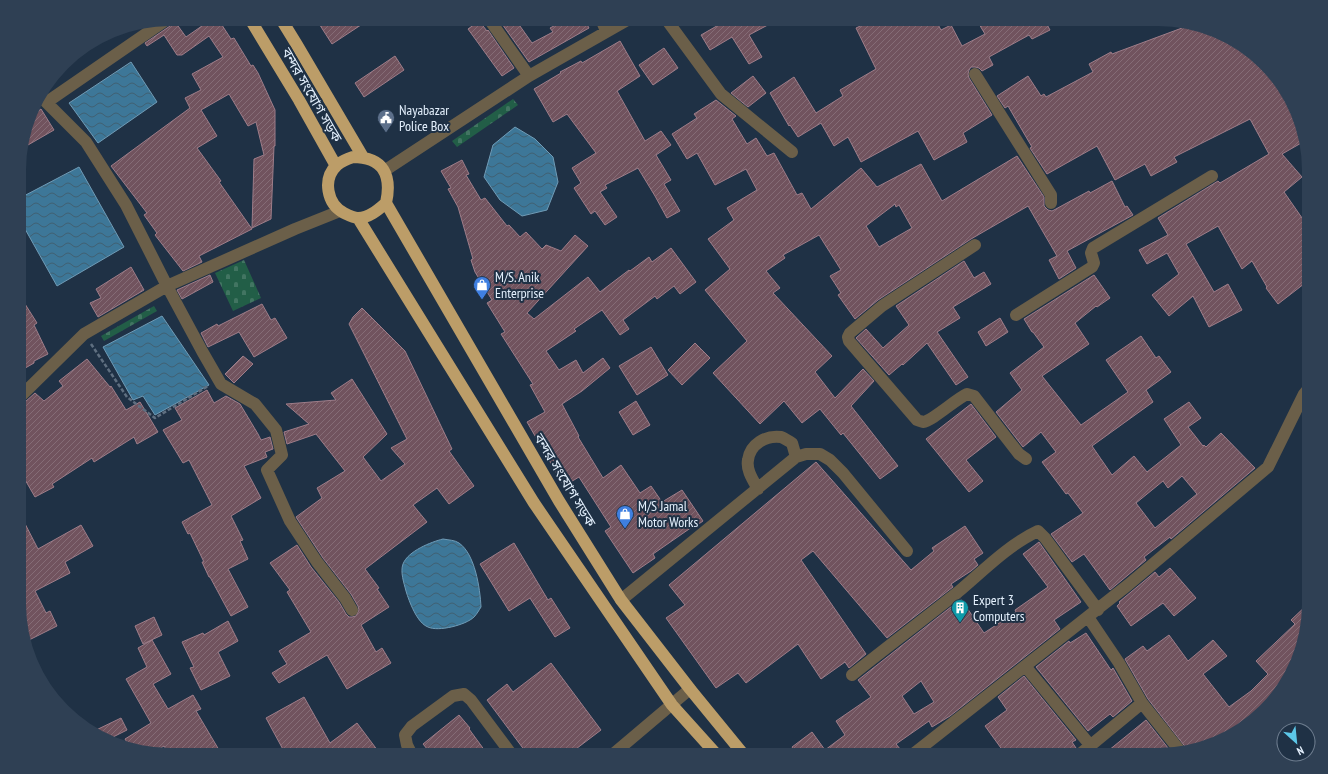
<svg xmlns="http://www.w3.org/2000/svg" width="1328" height="774" font-family="'PT Sans Narrow','Noto Sans Bengali',sans-serif">
<style>
.cemetery{fill:url(#cemetery-stones)}
.water{fill:url(#water-waves);stroke:#6f9bb6}
.building{fill:url(#building-hatch);stroke:#9e7d89;fill-rule:evenodd}
.lines{fill:none;stroke-linecap:round;stroke-linejoin:round}
.path{stroke:#5f6f80;stroke-width:2.5;stroke-dasharray:4 2;stroke-linecap:butt}
.minor{stroke:#6b5f49;stroke-width:12}
.highway{stroke:#bc9d68;stroke-width:12}
.labels{text-anchor:middle;dominant-baseline:central;stroke-width:4;stroke-linejoin:round;paint-order:stroke}
.street-label{font-size:14px;fill:#e4f0fd;stroke:#1f3145}
.poi-label{font-size:14px;fill:#e4f0fd;stroke:#1f3145;text-anchor:start}
</style>
<defs>
<pattern id="cemetery-stones" width="16" height="16" patternUnits="userSpaceOnUse"><rect width="16" height="16" fill="#225e47"/><path d="M2 7V4a2 2 0 0 1 4 0v3zM10 15v-3a2 2 0 0 1 4 0v3z" fill="#427562"/></pattern>
<pattern id="water-waves" width="16" height="10" patternUnits="userSpaceOnUse"><rect width="16" height="10" fill="#3d7798"/><path d="M0 5q4-4 8 0t8 0" fill="none" stroke="#406072"/></pattern>
<pattern id="building-hatch" width="6" height="6" patternUnits="userSpaceOnUse"><rect width="6" height="6" fill="#71535e"/><path d="M-1 1l2-2M0 6l6-6M5 7l2-2" fill="none" stroke="#856c76"/></pattern>
</defs>
<rect width="100%" height="100%" fill="#1f3145"/>
<path class="cemetery" d="M513,99L518,105L457,147L452,141Z
M244,260L261,298L233,311L215,273Z
M154,306L157,311L104,341L101,336Z"/>
<path class="water" d="M131,62L157,102L98,143L69,103Z
M515,127L535,139L553,157L558,182L547,210L522,216L500,200L484,177L493,145Z
M79,167L124,247L57,286L20,220V198Z
M162,316L209,385L155,415L143,396L133,400L103,347Z
M443,539C448,540 455,540 459,543C475,554 480,588 481,607C479,610 477,614 474,617C466,625 438,632 428,627C417,623 409,601 406,591C404,583 400,572 403,564C408,551 431,542 443,539Z"/>
<path class="building" d="M173,19L186,37L212,19H218L231,39L234,38L251,66L253,65L258,73L275,110V146H274L271,219L252,228L254,159L264,155L256,122L248,126L229,94L201,110L217,136L197,148L221,181L219,182L252,229L199,256L202,262L183,271L155,235L157,233L144,215L147,213L111,166L190,108L185,98L201,90L192,74L223,57L209,36L182,55H177L164,35L147,46L145,43L170,26L173,23Z
M316,19H370L332,44Z
M503,19H515L532,43L553,32L550,28L567,19H584L589,28L529,62L500,21Z
M729,19H779L749,35L762,57L749,64L732,37L710,50L701,35Z
M875,19H935L941,30L951,25L962,46L985,34L976,19H1044L1050,30L1032,39L1029,35L989,57L993,65L982,71L979,68L975,67H971L969,70L968,74L969,78L992,115L963,133L967,142L934,160L918,131L861,162L848,137L834,146L821,123L798,137L790,125L789,126L770,93L794,77L816,113L843,96L840,90L876,69L856,28Z
M479,21L487,31L488,30L514,68L502,76L468,29Z
M1179,22L1197,24L1234,39L1264,63L1289,94L1303,142L1282,154L1302,177L1284,192L1309,228V280L1278,304L1266,288L1267,287L1252,261L1242,269L1218,226L1186,244L1214,292L1228,284L1242,310L1209,327L1193,296L1169,316L1152,295L1179,274L1167,253L1147,264L1139,250L1168,235L1158,218L1218,181L1220,183L1269,154L1250,119L1174,157L1177,162L1151,176L1145,164L1115,180L1097,146L1047,174L1030,148L1032,147L1008,106L1005,108L997,96L1028,76L1041,96L1044,94L1046,97L1093,72L1089,64L1111,52L1112,54L1182,28Z
M620,41L640,76L617,91L645,141L661,131L671,145L656,155L671,180L664,184L680,211L667,218L655,196L638,168L605,185L607,188L600,192L617,217L605,225L595,211L591,214L574,188L581,183L572,168L596,153L567,114L553,122L534,89L561,73L560,72L581,61L582,63Z
M664,48L678,68L653,85L639,65Z
M395,56L404,70L364,97L355,83Z
M753,76L766,93L748,107L731,93Z
M716,100L736,116L732,119L747,144L756,138L767,156L774,153L797,195L802,193L811,209L861,168L877,187L921,164L942,201L1017,156L1044,197V206L1048,210L1052,211L1054,210L1089,191L1090,193L1112,181L1125,207L1127,206L1133,215L1067,251L1076,268L1059,279L1049,260L1057,256L1028,206L971,239L878,300L855,319L838,295L841,293L830,276L841,270L819,235L783,255L785,258L766,271L780,288L773,293L832,356L815,372L835,398L863,369L874,381L851,406L898,466L880,479L843,433L841,435L820,409L802,423L784,401L760,424L713,373L747,341L705,290L730,269L708,239L734,220L727,208L757,190L746,169L715,185L697,153L687,159L672,134L697,118L694,114ZM895,204L896,207L899,205L912,228L879,247L866,226Z
M41,109L54,130L21,149L31,115Z
M462,160L469,174L466,175L481,200L485,198L507,226L509,225L520,237L526,232L542,249L546,245L561,251L575,235L588,246L527,313L534,319L588,277L600,292L629,270L630,271L649,257L652,262L671,248L696,282L680,294L674,286L657,299L655,296L623,320L629,329L620,335L602,310L574,329L576,331L546,351L559,370L576,360L583,373L603,358L610,368L582,391L562,404L579,436L578,437L603,478L621,465L640,493L651,486L662,502L682,490L703,521L693,528L692,527L653,554L655,558L633,573L605,531L611,527L579,477L564,486L527,422L545,412L530,385L533,384L501,334L505,332L487,303L492,300L475,272L471,260L473,259L458,207L448,189L451,188L441,171Z
M964,261L974,278L984,272L991,284L953,307L960,318L937,332L968,377L956,385L927,343L903,365L902,364L889,375L856,338L866,329L883,348L909,325L896,306Z
M131,267L144,290L98,317L90,303L101,298L96,289Z
M210,275L213,282L182,299L177,290Z
M1094,275L1110,298L1097,307L1096,306L1075,323L1089,344L1042,376L1081,425L1128,392L1106,360L1141,336L1156,358L1159,356L1171,372L1146,390L1153,402L1092,446L1112,475L1134,456L1147,472L1181,445L1164,419L1189,402L1201,418L1188,427L1203,446L1204,445L1206,447L1221,433L1255,468L1171,539L1170,537L1144,557L1146,560L1110,590L1084,554L1072,562L1051,534L1083,513L1068,493L1066,494L1042,462L1056,452L1041,432L1023,447L996,412L1022,390L1010,373L1044,347L1033,332H1032L1024,319ZM1182,476L1197,494L1155,528L1136,503L1163,481L1168,488Z
M20,296L37,323L34,325L48,354L34,361V363L20,371Z
M262,304L271,320L275,318L287,338L254,357L239,332L208,347L201,333L217,324L218,326Z
M362,308L405,351L452,449L449,451L474,486L449,504L437,488L413,505L427,522L365,569L379,588L377,589L389,607L361,625L376,652L382,648L391,663L347,689L327,655L279,683L272,673L287,664L279,651L311,632L287,592L290,590L270,563L297,545L311,567L339,602L346,614L349,617H352L356,616L359,610L358,606L351,594L323,558L296,517L322,498L317,488L345,471L316,434L287,444L284,432L309,424L286,404L336,400L331,393L352,379L387,434L363,457L381,481L405,464L391,448L407,439L349,324L353,317Z
M1000,318L1008,332L986,346L978,332Z
M695,343L710,358L682,385L668,370Z
M651,347L668,375L637,395L619,366Z
M243,356L253,364L234,383L225,374Z
M87,359L110,387L111,386L126,410L140,402L158,432L137,444L134,437L94,462L92,458L52,484L54,487L35,497L20,471V405L25,402L35,393L44,401L63,386L59,381Z
M207,390L214,403L226,396L240,404L258,434L261,440L270,437L273,449L265,452L267,457L244,466L261,498L231,516L243,540L240,541L248,559L228,569L248,607L231,616L210,577H209L202,562H204L190,533L188,534L182,522L212,505L189,460L183,463L163,430L182,420L175,408Z
M636,401L650,425L633,435L619,412Z
M971,404L996,437L966,460L983,481L969,492L926,439Z
M816,462L911,570L934,551L932,548L965,526L983,553L974,559L978,565L971,571L951,584L953,587L887,638L813,551L801,560L866,654L849,668L845,662L821,679L798,644L746,683L738,673L716,688L666,618L685,605L669,585Z
M20,514L38,549L81,525L93,546L65,562L70,573L35,591L46,613L50,611L57,626L27,641L20,623Z
M1039,542L1081,602L1054,620L1060,629L950,716L932,727L929,721L896,744L905,755H797L792,747L812,732L825,750L845,735L836,721L871,697L858,680L961,599L984,633L1016,612L1015,610L1048,587L1023,554ZM921,681L934,702L914,714L902,696Z
M514,543L548,600L551,598L570,628L555,637L530,598L509,611L480,564Z
M1170,568L1196,598L1174,616L1163,603L1131,626L1117,606L1120,603L1119,602L1155,572L1159,577Z
M1309,603V613L1289,680L1264,711L1234,735L1187,749L1148,699L1125,659L1143,646L1147,651L1169,635L1188,661L1213,640L1227,656L1203,674L1229,707L1251,691L1268,674L1256,661L1295,624L1291,620Z
M154,617L162,635L143,644L135,626Z
M228,621L238,641L218,652L230,676L201,690L190,668L194,667L182,642L203,633L204,635Z
M1086,633L1111,670L1113,668L1132,701L1113,717L1110,714L1088,731L1036,667L1069,641L1070,643Z
M152,640L171,674L153,684L168,709L193,695L201,709L196,711L222,755H169L164,746L153,753L131,750L125,739L151,723L126,679L147,667L138,648Z
M551,663L601,730L568,755H528L487,700L507,684L513,692Z
M1024,676L1076,740L1072,742L1076,748L1066,755H1006L985,726L1007,710L998,697Z
M304,697L330,743L357,723L381,755H286L266,718Z
M459,715L470,728L469,729L488,755H432L423,744Z
M121,718L127,730L107,740L92,732Z
M1146,720L1172,753L1167,755H1103Z"/>
<g class="lines">
<path class="path" d="M91,344L127,397L155,418L208,386"/>
<path class="minor" d="M489,19L529,76
M601,19L606,31
M666,19L721,94L792,152
M975,74L1051,195V203
M40,96L86,142L126,205L167,286L202,351L221,384L255,404L276,430L282,455L267,470L290,521L317,562L345,598L352,610
M47,102L166,20
M384,171L529,76L629,19
M975,245L882,306L850,333L848,337L849,341L917,420C917,420 922,422 923,422C932,421 956,399 967,394L974,396L1019,454L1026,459
M1016,315L1092,267L1094,263L1091,253L1093,248L1212,176
M20,397L24,393L84,334L167,286L295,229L340,211
M758,489C753,480 746,470 748,460C750,444 766,435 781,437C784,438 788,441 792,443L796,457
M621,600L796,457L806,454H820L830,460L843,473L907,551
M1088,617L1119,663L1142,703L1180,751
M1025,666L1090,745
M852,675C887,647 923,620 958,592C983,571 1008,545 1038,531L1045,538L1098,610
M412,755L407,745L405,735L412,726L453,696L464,694L471,700L512,755
M612,755L690,689
M912,755L1128,585L1268,467L1304,394L1309,388
M1079,755L1142,703"/>
<path class="highway" d="M250,19L299,100L336,166
M281,19L297,45L363,157
M353,157C384,157 392,176 386,203C378,210 369,218 358,218C354,218 348,215 344,213C327,204 322,179 337,165C342,161 347,159 353,157Z
M386,203L559,501L621,600L690,689L744,755
M358,218L534,503L672,705L717,755"/>
</g>
<defs>
<symbol id="civic-pin" viewBox="-11 -11 22 30"><path d="M0 17L-7.5 6A9.5 9.5 0 1 1 7.5 6Z" fill="#5c6f8a" stroke="#1f3145"/><path d="M-.6-6.5H3V-4.5H.6V-3L4-1V1h2V6H-6V1h2V-1L-.6-3ZM-1.2 2.5V6h2.4V2.5Z" fill="#fff"/></symbol>
<symbol id="shop-pin" viewBox="-11 -11 22 30"><path d="M0 17L-7.5 6A9.5 9.5 0 1 1 7.5 6Z" fill="#3f7fe0" stroke="#1f3145"/><path d="M-5-2.5h2.3a2.7 3.5 0 0 1 5.4 0H5L5.5 6h-11ZM-1.5-2.5h3a1.5 2.3 0 0 0-3 0Z" fill="#fff"/></symbol>
<symbol id="building-pin" viewBox="-11 -11 22 30"><path d="M0 17L-7.5 6A9.5 9.5 0 1 1 7.5 6Z" fill="#0f9aa8" stroke="#1f3145"/><path d="M-4-6H4V6H1V3H-1V6H-4ZM-2.5-4.3h1.7v1.8h-1.7ZM.8-4.3h1.7v1.8H.8ZM-2.5-1h1.7V.8h-1.7ZM.8-1h1.7V.8H.8Z" fill="#fff"/></symbol>
</defs>
<g fill-rule="evenodd">
<use href="#civic-pin" x="376" y="108" width="20" height="27"/>
<use href="#shop-pin" x="472" y="275" width="20" height="27"/>
<use href="#shop-pin" x="615" y="504" width="20" height="27"/>
<use href="#building-pin" x="950" y="598" width="20" height="27"/>
</g>
<g class="labels">
<g class="street-label">
<text transform="translate(312 95) rotate(60)">বন্দর সংযোগ সড়ক</text>
<text transform="translate(565 480) rotate(59)">বন্দর সংযোগ সড়ক</text>
</g>
<g class="poi-label">
<text x="399" y="110">Nayabazar<tspan x="399" dy="16">Police Box</tspan></text>
<text x="495" y="277">M/S. Anik<tspan x="495" dy="16">Enterprise</tspan></text>
<text x="638" y="506">M/S Jamal<tspan x="638" dy="16">Motor Works</tspan></text>
<text x="973" y="600">Expert 3<tspan x="973" dy="16">Computers</tspan></text>
</g>
</g>
<path d="M0 0H1328V774H0ZM170 26H1158A144 144 0 0 1 1302 170V604A144 144 0 0 1 1158 748H170A144 144 0 0 1 26 604V170A144 144 0 0 1 170 26Z" fill="#2f4054" fill-rule="evenodd"/>
<g transform="translate(1296 742) rotate(153)"><circle r="19" fill="#1f3145" stroke="#6e7d8f"/>
<path d="M0-3L7 15L0 10L-7 15Z" fill="#5cc7e8"/>
<text y="-6" font-size="11" font-weight="bold" text-anchor="middle" fill="#e4f0fd">N</text>
</g>
</svg>
